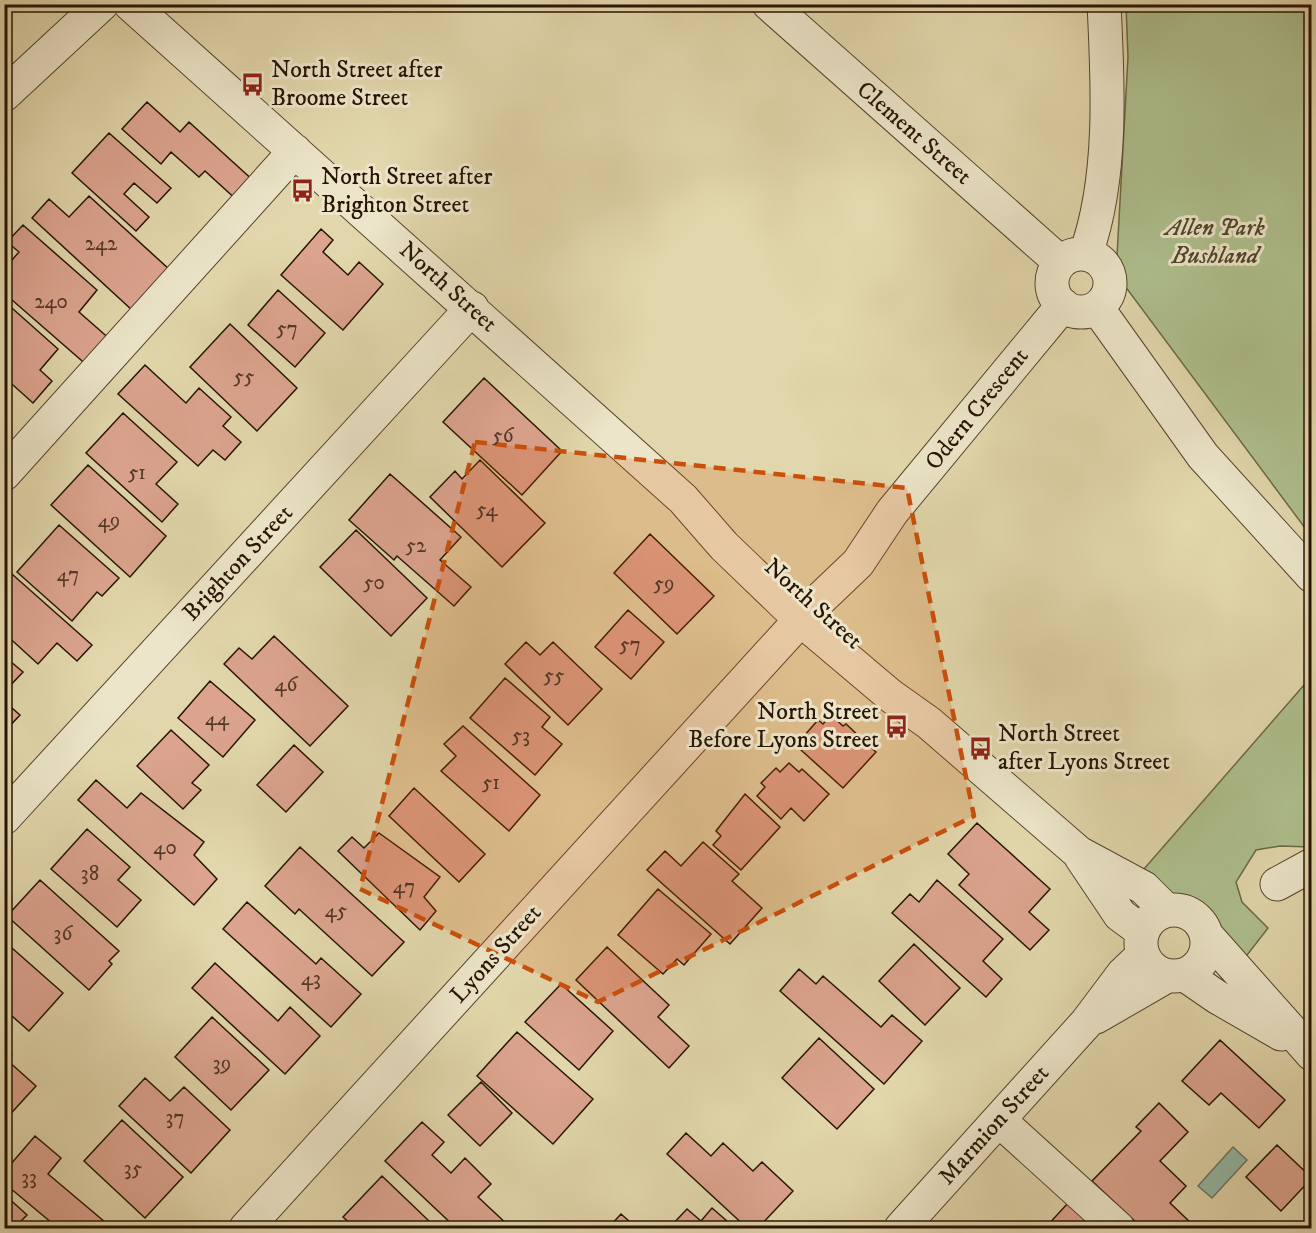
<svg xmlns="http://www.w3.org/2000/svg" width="1316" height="1233" font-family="'IM FELL DW Pica',serif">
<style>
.green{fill:#aebf8d;stroke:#6a6a48;stroke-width:1.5}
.water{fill:#95baa8;stroke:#697866;stroke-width:1.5}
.building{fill:#dca48f;stroke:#271404;stroke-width:1.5}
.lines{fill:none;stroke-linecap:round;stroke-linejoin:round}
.minor-casing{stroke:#56452e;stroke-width:35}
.minor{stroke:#ece5c9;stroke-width:33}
.marked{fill:#cb4f0b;fill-opacity:0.2;stroke:#cb4f0b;stroke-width:4.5;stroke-dasharray:12 8;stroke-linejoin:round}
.labels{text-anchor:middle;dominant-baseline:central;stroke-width:6;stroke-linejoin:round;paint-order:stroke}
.number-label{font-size:21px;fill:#543827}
.poi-label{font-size:24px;fill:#271404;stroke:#ece5c9;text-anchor:start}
.street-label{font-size:24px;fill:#271404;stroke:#ece5c9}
.park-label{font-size:24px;font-style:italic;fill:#50472d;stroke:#ece5c9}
</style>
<rect width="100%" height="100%" fill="#e2d7ac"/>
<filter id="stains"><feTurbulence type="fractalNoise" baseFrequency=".00333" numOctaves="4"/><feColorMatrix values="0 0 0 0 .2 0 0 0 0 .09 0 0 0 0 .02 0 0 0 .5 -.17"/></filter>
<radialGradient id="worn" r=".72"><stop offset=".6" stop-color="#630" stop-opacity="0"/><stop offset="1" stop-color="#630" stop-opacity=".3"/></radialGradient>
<path class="green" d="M1126,5H1311V536L1116,274L1128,57Z
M1311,677V847L1280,846L1256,850L1236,882L1242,902L1268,928L1244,959L1144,869Z"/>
<path class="water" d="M1233,1147L1247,1160L1212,1198L1198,1186Z"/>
<path class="building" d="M147,102L180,132L189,122L256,183L239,202L205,171L199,177L171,152L161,164L122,129Z
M109,133L171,188L157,203L134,183L124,194L149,217L136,231L72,173Z
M89,196L170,270L133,311L32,218L49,199L69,217Z
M23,225L97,290L79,312L112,341L89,367L4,293V269L19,252L7,242Z
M321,229L333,240L323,252L348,275L359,262L383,284L343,330L281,275Z
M278,290L325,333L295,367L248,325Z
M4,301L58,349L40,370L52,381L33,403L4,377Z
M230,324L297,388L257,431L190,367Z
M145,365L186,403L199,388L231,417L223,426L241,442L225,460L213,450L198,466L118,394Z
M484,378L562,451L522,495L443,422Z
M123,413L177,462L156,484L178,504L162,522L86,453Z
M480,460L545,523L502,567L430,497L455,471L462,479Z
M88,465L166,536L130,577L51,505Z
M390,474L461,537L440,560L471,587L454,606L397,556L394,560L349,520Z
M59,525L119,578L102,596L97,592L72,621L17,572Z
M356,530L427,598L391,636L320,567Z
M650,534L714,596L677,634L614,573Z
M4,567L92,645L77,661L57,643L38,664L4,633Z
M628,610L664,642L631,679L595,647Z
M274,636L348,706L310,746L224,664L239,648L252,659Z
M526,642L540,655L553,642L602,689L568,725L505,664Z
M4,656L23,672L4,692Z
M505,678L550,717L542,727L562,744L535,775L470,718Z
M210,681L255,720L223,757L178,718Z
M4,701L20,715L4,732Z
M831,715L843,726L846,724L876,752L843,788L801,750L809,741L804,736L818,720L823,724Z
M463,726L540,795L509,831L441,771L456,756L444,744Z
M171,730L209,765L192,783L201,790L183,809L137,766Z
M294,745L323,772L286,812L257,785Z
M789,763L799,772L802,769L829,794L804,821L791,808L781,819L757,796L765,787L761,783L776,768L780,772Z
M96,780L127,808L141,793L204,842L194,855L217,879L194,905L78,800Z
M414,788L485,854L459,882L389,816Z
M745,794L780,827L741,870L713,845L721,836L716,831Z
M977,823L1050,889L1029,912L1049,930L1030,950L959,885L969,874L948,854Z
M87,829L130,867L118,880L141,900L117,927L51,869Z
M379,833L440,877L424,897L436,911L420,930L338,851L352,837L364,848Z
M703,842L739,874L732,881L762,908L730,944L647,870L665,851L681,866Z
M300,847L404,942L372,976L299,909L295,914L265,886Z
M40,880L119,951L109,961L112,964L89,990L7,916Z
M937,880L1003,939L983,961L1002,979L986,997L892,913L910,894L919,902Z
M658,889L711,934L684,965L677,959L663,974L618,935Z
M247,902L316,964L321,958L361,994L331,1027L223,929Z
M4,941L63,993L29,1031L4,1009Z
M914,944L960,988L925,1025L879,981Z
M607,947L669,1005L658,1017L689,1046L669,1068L576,980Z
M215,963L278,1021L290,1007L320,1036L285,1074L192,988Z
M799,969L816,984L823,976L881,1027L892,1015L922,1041L884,1084L780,991Z
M561,984L613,1031L579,1070L525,1022Z
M212,1017L269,1070L231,1110L175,1057Z
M517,1032L593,1099L553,1144L477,1076Z
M819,1038L874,1089L837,1129L782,1078Z
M1220,1040L1285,1100L1259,1128L1221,1093L1209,1105L1182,1081Z
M4,1047L12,1054L7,1060L36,1086L4,1121Z
M145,1078L170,1101L184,1087L230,1130L191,1173L119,1106Z
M481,1082L512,1113L480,1146L448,1115Z
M1159,1103L1188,1132L1160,1161L1186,1186L1170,1203L1192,1224L1187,1228H1142L1092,1181L1141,1131L1136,1127Z
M122,1120L183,1177L145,1218L84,1161Z
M422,1122L444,1142L432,1155L451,1173L465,1158L491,1184L478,1197L511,1228H456L385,1161Z
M686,1133L711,1156L723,1143L753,1171L762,1162L793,1191L758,1228H747L667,1154Z
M35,1136L61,1158L48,1174L112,1228H58L4,1183V1172Z
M1277,1145L1312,1178L1281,1211L1246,1177Z
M382,1176L429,1221L422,1228H355L343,1217Z
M4,1194L27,1215L14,1228H4Z
M1068,1203L1097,1228H1045Z
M712,1208L735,1228H669L687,1209L701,1221Z
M621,1214L637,1228H608Z"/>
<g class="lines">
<defs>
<path id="minor" d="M130,4L683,499L724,546L801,620L891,696L929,723L1079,853L1144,888L1166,910
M769,4L1060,262
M4,95L102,4
M1086,253C1113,178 1108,83 1104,4
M1052 283a29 29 0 1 1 58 0a29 29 0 1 1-58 0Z
M1098,309L1203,456L1312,576
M4,474L295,151
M4,818L472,308
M1081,857L1120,915L1143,932
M1277,884L1312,865
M1141 943a33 33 0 1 1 66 0a33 33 0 1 1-66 0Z
M1208,937L1312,1054
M1185,975L1217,997L1281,1034
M1096,1017L1167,976
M999,1120L1118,1228
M246,1228L814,605L858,563L892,512L1063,305
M901,1228L1087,1022L1123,974L1143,955"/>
</defs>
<use href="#minor" class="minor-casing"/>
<use href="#minor" class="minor"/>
</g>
<path class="marked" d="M475,442L907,488L974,816L598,1002L360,889Z"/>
<defs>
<symbol id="bus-bare" viewBox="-9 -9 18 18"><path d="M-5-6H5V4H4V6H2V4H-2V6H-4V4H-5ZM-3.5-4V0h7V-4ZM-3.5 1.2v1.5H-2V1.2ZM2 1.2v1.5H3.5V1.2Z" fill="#8f2418" stroke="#ece5c9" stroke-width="2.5" paint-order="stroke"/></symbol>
</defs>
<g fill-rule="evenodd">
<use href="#bus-bare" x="236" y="68" width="33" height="33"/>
<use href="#bus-bare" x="286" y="174" width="33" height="33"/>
<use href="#bus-bare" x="880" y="710" width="33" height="33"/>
<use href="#bus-bare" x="964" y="732" width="33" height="33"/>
</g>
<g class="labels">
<g class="number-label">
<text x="101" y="244">242</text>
<text x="51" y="302">240</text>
<text x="287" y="329">57</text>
<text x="244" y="377">55</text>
<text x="503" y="436">56</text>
<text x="137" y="473">51</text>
<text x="487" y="510">54</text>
<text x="109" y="521">49</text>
<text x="416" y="546">52</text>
<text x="68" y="575">47</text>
<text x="374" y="583">50</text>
<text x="664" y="584">59</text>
<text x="630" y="645">57</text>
<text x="554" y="676">55</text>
<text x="286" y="685">46</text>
<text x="217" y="719">44</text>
<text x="521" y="736">53</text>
<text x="491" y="783">51</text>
<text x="165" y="848">40</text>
<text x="90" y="874">38</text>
<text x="404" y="887">47</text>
<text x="336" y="911">45</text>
<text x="63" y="934">36</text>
<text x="311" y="979">43</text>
<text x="222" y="1064">39</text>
<text x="175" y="1118">37</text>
<text x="133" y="1169">35</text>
<text x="29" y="1178">33</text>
</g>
<g class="poi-label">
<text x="271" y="70">North Street after<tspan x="271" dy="28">Broome Street</tspan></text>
<text x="321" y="177">North Street after<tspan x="321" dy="28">Brighton Street</tspan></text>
<text x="879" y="712" text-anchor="end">North Street<tspan x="879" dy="28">Before Lyons Street</tspan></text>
<text x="998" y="734">North Street<tspan x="998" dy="28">after Lyons Street</tspan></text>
</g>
<g class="street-label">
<text transform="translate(914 133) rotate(41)">Clement Street</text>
<text transform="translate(448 287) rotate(42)">North Street</text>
<text transform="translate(977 409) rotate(-51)">Odern Crescent</text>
<text transform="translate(238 563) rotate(-47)">Brighton Street</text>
<text transform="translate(813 604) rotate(42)">North Street</text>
<text transform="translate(496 954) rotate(-48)">Lyons Street</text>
<text transform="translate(994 1125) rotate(-48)">Marmion Street</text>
</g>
<g class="park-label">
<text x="1215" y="228">Allen Park<tspan x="1215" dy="28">Bushland</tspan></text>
</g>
</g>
<rect width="1316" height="1233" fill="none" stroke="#e2d7ac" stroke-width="24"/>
<rect x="6" y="6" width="1304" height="1221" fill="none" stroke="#271404" stroke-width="3"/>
<rect x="12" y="12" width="1292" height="1209" fill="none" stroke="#271404" stroke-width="1.5"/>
<rect width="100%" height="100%" filter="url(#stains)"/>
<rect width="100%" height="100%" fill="url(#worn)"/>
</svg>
